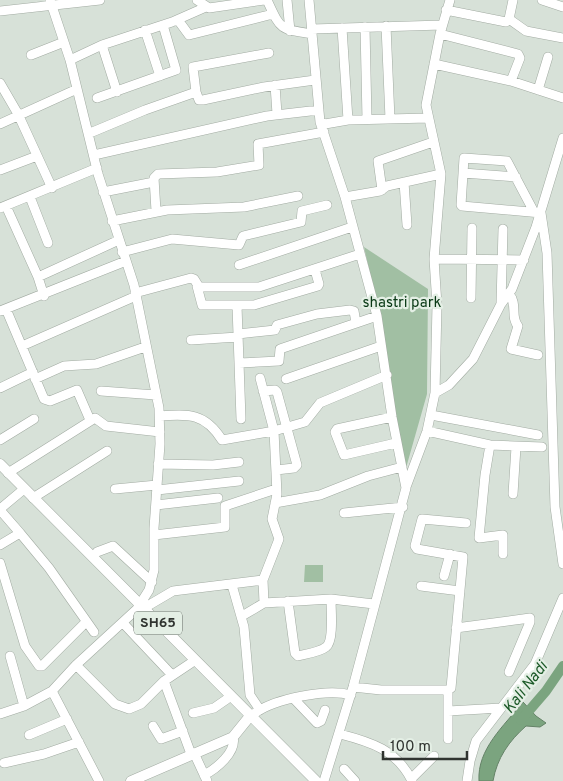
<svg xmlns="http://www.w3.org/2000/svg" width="563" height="781" font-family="Overpass,sans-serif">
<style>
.park{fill:#a1bfa3}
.water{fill:#7ba47f;stroke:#648267}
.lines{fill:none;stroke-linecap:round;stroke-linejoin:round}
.river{stroke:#7ba47f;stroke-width:10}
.minor-casing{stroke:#a2aba2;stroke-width:10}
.major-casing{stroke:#a2aba2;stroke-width:11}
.minor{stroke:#fff;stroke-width:9}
.major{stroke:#fff;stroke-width:10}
.labels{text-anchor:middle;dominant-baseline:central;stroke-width:4.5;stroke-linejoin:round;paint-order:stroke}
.shield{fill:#e4efe5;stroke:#666c66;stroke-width:1}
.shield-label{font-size:14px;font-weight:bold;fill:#303430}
.park-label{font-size:15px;fill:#083814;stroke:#e4efe5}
.water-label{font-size:16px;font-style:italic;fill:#1d5a29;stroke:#e4efe5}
</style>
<rect width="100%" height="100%" fill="#d7e1d8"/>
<path class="park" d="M364,247L428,289L427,394L404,475L373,286Z
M305,565H323V582H304Z"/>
<path class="water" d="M523,702L536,716L546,723L540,727L526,726C509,741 497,758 493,781H479C477,749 504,726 523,702Z"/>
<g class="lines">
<path class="river" d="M521,720L546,691L563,666"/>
<defs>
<path id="minor" d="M197,0L209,8L264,0
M267,0C281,30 279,29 312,34
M287,0L290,31
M309,0L320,122L345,197L377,316L392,417L406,488L353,687L324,781
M542,0L563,7
M446,10L506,22L509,19L513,0
M0,11L100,0
M509,19L526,31L563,38
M178,20L189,35L273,14
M386,26L390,119
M365,27L367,119
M342,28L348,120
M312,29L442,25
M145,30L160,76
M440,34L518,54L520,58L511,81
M102,45L117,92
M31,55L64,42
M70,60L102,45L172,22L206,7
M434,64L511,81L563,98
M0,83L18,114L52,188
M275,85L277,114
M538,90L548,57
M196,92L199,100H203L264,87L315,80
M97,98L176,70L163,25
M320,122L325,124L348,120L428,118
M0,124L77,89
M90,133L145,110L196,92L193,67L269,53
M94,155L267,116L319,110
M0,170L37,156
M463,173L516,177
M404,182L407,225
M382,190L378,161L433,142
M103,192L154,182
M30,197L48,243
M345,197L380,191L387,186L441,174
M6,206L38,277L44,296
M0,208L97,168
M156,211L154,178L158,174L217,172L259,165L258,144L324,132
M534,212L507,161L464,158L461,205L462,206L541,213L547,253L555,507L563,564
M112,221L167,210L244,207L298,196
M122,252L172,239L239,245L243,236L301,222L302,211L327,205
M434,259L524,260
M239,265L352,227
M38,277L119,240
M197,286L202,305H254L318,286L319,284L315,270
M135,293L191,278L194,279L199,287H259L360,254
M509,294C518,304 510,317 518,326L511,349L538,355
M471,298L472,228
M501,304L503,229
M237,306L241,419
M6,309L44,399L50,401L77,390L90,420
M0,311L126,261
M238,334L275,330L277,325L317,314L350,310L354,311L356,323
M191,340L238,337
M22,346L136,296
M239,363L279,361L280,349L377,316
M260,378L274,431L305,422L320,403L387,375
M35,379L64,366L96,364L145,347
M286,379L381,346
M0,388L33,372
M101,391L156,395
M263,391L275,390L277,392L297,465L294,468L276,470
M435,393L449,385L473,359L501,304L512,289L536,227L563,138
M431,415L538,435
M160,416C189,414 205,413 222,440L274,431L277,494L272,519L279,539L263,580L264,603L242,616
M392,417L337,429L335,432L344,455L396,443
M427,431L490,445L542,447
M0,440L34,419
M490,445L485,475L479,538L503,535V554
M158,464L213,465L239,462
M8,473L95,418L106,426L160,432
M406,487L427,431L435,393L437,305L434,259L441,174L426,105L440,34L450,0
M115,489L157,485
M157,490L239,481
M513,494L516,447
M33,498L107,451
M275,503L320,495L368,476L402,467
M156,505L218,498
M0,509L24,489
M0,510L20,533L0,545
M344,513L403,507
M20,533L49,568L94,632
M154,535L225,527V506L276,489
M97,552L113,546L152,582
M0,563L25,646L39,666H42L84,624
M444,576L450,554
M232,585L244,627L250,695L260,710
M421,586L460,591
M288,601L295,653L298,656C306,654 320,652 326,647C334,641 331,610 331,600
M264,603L331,599L374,604
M139,611L173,591L263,580
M123,623L172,675
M456,628L530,618V622L509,672
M10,656L24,706
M76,665L115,704L129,709L141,704L164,681L191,663
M164,681L191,754
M353,687L381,690H448L451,688L463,557L417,549L415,546L422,519L466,523
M448,690V739
M52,691L99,781
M294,699L317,723L321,721L325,710
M448,711L501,708
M193,713L214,708L227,699
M255,713C275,699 327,688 351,695
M0,714L24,706L52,691L76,665L137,609L149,590L154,570V528L160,444L159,408L134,285L98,174L70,60L50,0
M153,726L161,739L183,731
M340,734C371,742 397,750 412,781
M29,735L67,719
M194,753L207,781
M4,763L44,754L79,742
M344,769L355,781
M204,775C216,769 237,752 233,737
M411,779L434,756
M467,781L470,761L476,741L535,664L563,598"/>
<path id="major" d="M0,464L316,781
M131,781L233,737L250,716"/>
</defs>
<use href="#minor" class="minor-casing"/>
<use href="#major" class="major-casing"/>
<use href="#minor" class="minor"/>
<use href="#major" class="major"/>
</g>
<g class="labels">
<rect class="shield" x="134" y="611.5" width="48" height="23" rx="4"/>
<g class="shield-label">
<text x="158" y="623">SH65</text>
</g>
<g class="park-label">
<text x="402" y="303">shastri park</text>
</g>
<g class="water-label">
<text transform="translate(526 688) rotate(-52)">Kali Nadi</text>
</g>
</g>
<path d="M383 751v8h84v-8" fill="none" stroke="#303430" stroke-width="2.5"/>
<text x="390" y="751" font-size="15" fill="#303430" stroke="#e4efe5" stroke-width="4" paint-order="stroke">100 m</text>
</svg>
